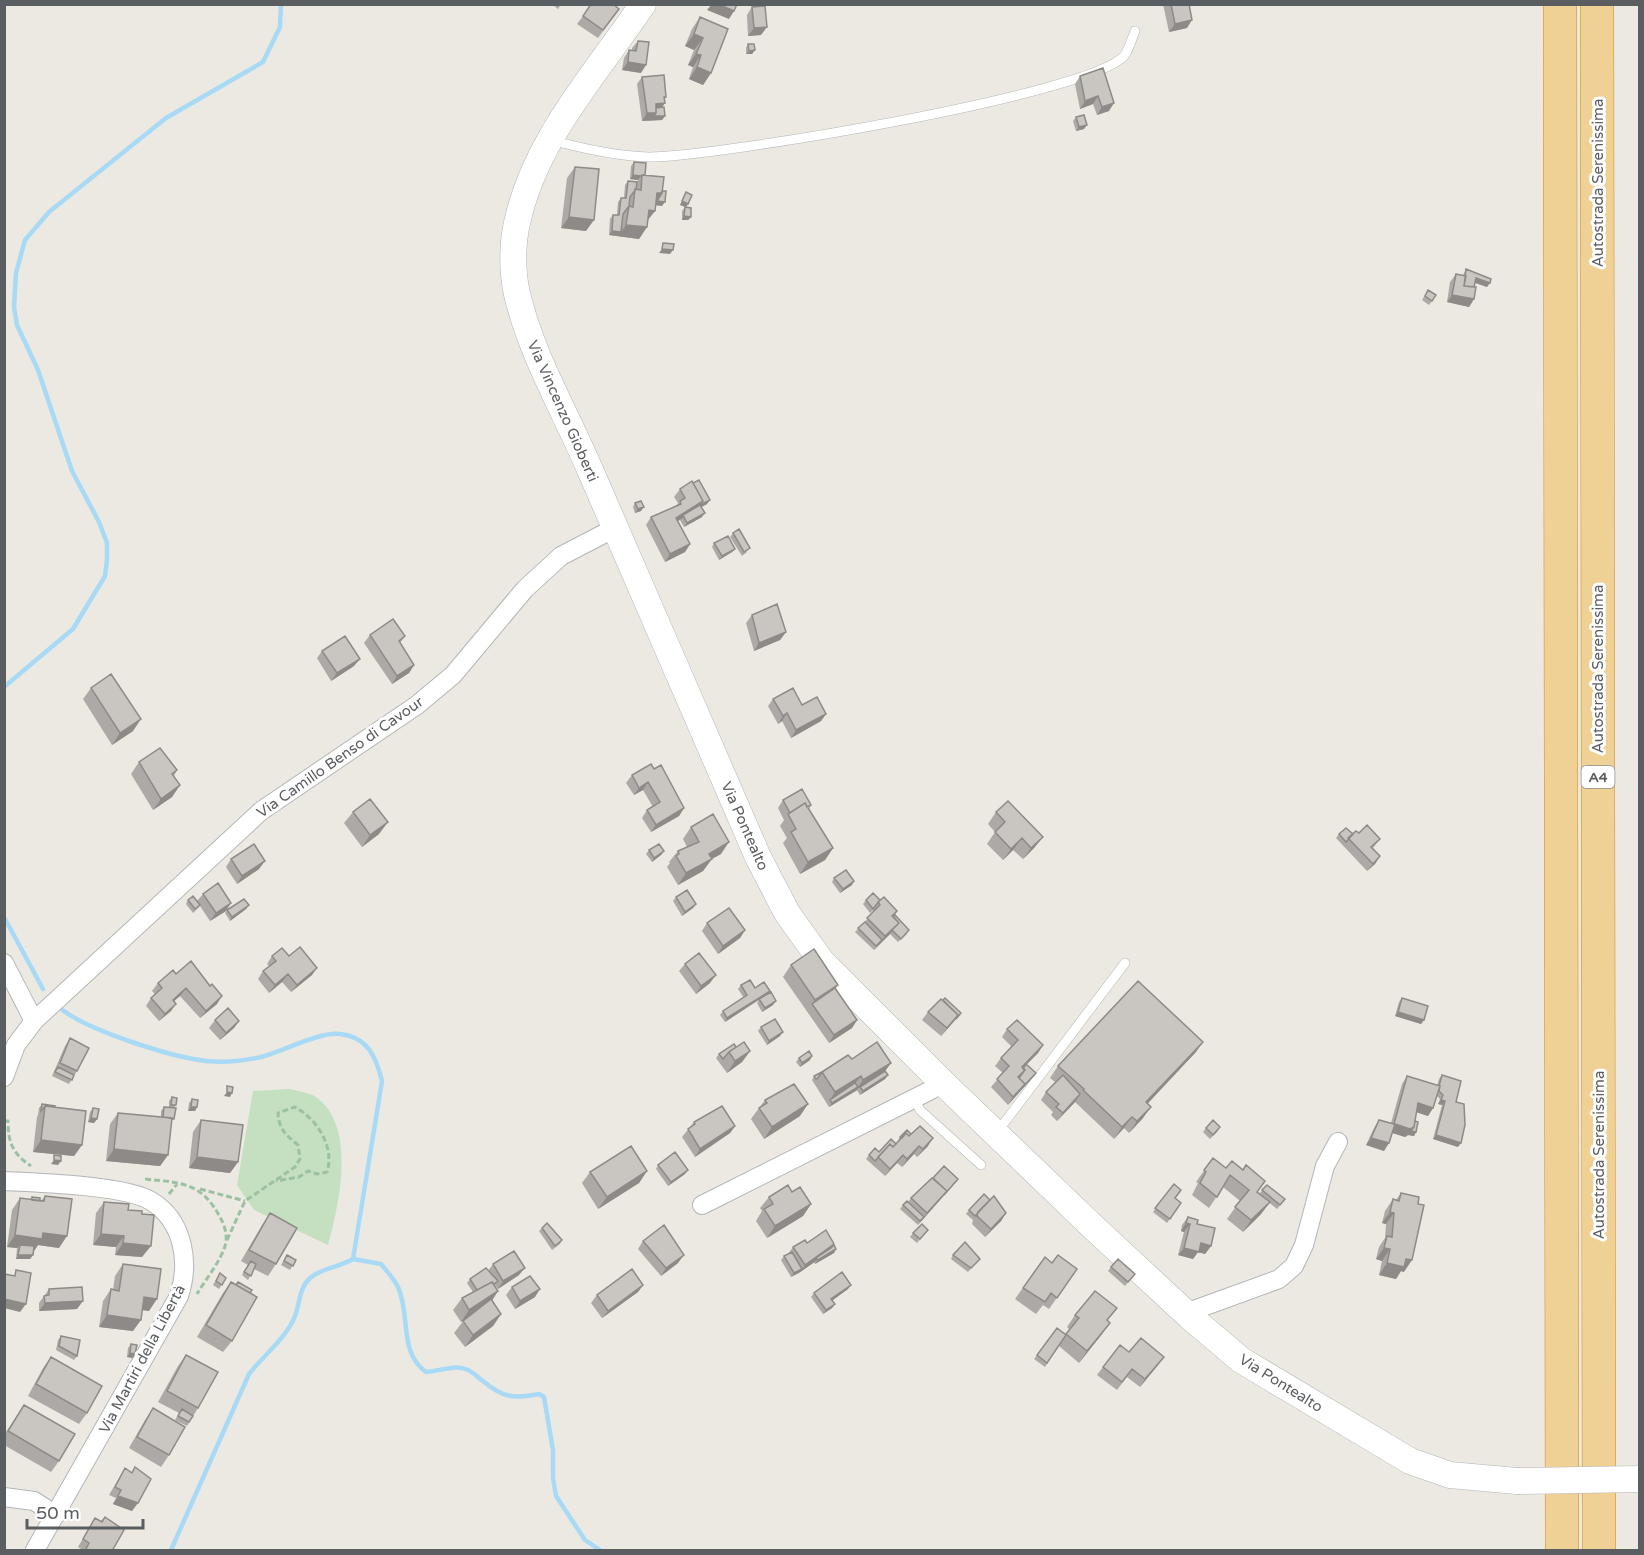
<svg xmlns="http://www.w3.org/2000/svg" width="1644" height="1555" font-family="'Varela Round',sans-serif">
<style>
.green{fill:#c4e0c1}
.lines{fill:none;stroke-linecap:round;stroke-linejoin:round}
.stream{stroke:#a9daf5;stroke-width:4.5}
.lane-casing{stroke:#b3b5b8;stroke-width:10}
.street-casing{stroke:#b3b5b8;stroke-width:20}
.secondary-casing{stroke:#b2b5b8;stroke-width:27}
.highway-casing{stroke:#d4891a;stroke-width:34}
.path{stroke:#9cc1a2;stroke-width:3;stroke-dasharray:6 3;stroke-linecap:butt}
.lane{stroke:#fff;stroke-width:9}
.street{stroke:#fff;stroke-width:18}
.secondary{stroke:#fff;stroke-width:26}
.highway{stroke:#f0d195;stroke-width:33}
.secondary-bridge-casing{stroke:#b2b5b8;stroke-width:27;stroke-linecap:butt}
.secondary-bridge{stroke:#fff;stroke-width:26}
.wall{fill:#ada9a6}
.shaded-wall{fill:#8d8a87}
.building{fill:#c9c5c1;stroke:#8d8a87;stroke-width:1.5}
.labels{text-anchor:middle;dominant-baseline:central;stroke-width:6;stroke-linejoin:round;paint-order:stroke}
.shield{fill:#fff;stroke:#8c8e90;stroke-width:1.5}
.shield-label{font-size:14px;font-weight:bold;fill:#5b5e61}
.street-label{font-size:15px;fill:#5b5e61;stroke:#fff}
</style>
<rect width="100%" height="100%" fill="#ebe9e2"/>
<path class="green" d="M290,1089C298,1091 309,1093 316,1097C357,1126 339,1205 328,1245L254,1210L237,1185L253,1091Z"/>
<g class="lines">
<path class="stream" d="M4,687L73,629L105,576L107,560V543L99,522L72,471L38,370L17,325L14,307L16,273L25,240L49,212L166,118L263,62L280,27L281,4
M4,917L43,989
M60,1008C86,1030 171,1057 206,1061C225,1063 243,1061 261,1057C282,1052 320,1031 340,1034C368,1037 376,1057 382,1081L353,1259C340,1267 321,1268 310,1278C299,1288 300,1303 295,1316C287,1337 263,1356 249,1374L171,1550
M353,1259L381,1264C387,1271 394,1279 398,1287C411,1315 398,1352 426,1372C440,1371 455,1364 468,1370C473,1372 478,1378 483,1381C503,1398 514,1399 539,1394L544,1397L553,1450V1478L556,1496L585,1540L600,1550"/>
<defs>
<path id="lane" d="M551,140C584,149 615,156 649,157C714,157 1089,95 1124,56C1129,50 1132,38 1135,31
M914,1098L920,1110L981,1165
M998,1131L1125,963"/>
<path id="street" d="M4,963L34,1021
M4,1077L16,1045L34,1021L261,811L417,705L453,675L525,589L561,556L615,528
M4,1181C38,1183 125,1185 151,1201C184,1221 190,1263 179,1296L35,1550
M702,1205L931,1090L941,1081
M1189,1316L1194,1310L1279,1279L1294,1266L1304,1245L1325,1166L1338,1142
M4,1497L34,1501L56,1515"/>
<path id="secondary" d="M643,4C596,74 535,139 517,223C512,245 512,272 517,294C532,357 566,413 591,472C647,600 702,729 758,857L787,913L822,962L941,1081L1092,1226L1189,1316L1241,1360L1410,1461L1450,1475L1517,1481"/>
<path id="highway" d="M1560,4L1562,1550
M1597,4L1599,1550"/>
</defs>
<use href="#lane" class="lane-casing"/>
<use href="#street" class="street-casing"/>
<use href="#secondary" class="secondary-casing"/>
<use href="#highway" class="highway-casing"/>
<path class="path" d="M4,1121H8C8,1143 13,1154 31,1166
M145,1179C182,1183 202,1182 221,1219C225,1226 228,1238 225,1246C220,1262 206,1279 197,1294
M200,1189L245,1201
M169,1194L177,1184
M227,1240L245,1201L295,1167L300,1159L298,1145C286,1135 279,1130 278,1113L295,1107C317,1119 335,1147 327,1172L317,1174L308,1171L299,1177L276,1181"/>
<use href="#lane" class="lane"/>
<use href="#street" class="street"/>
<use href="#secondary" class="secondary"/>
<use href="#highway" class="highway"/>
<defs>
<path id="secondary-bridge" d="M1517,1481L1640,1479"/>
</defs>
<use href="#secondary-bridge" class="secondary-bridge-casing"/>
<use href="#secondary-bridge" class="secondary-bridge"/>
</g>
<path class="wall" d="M552,4H561L558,9Z
M598,4H615L614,5L619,9L598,38L577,24L583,16Z
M1163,4H1189L1187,28L1169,32Z
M752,7L761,35L748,36L747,15Z
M700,17L711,73L703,85L689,79L693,67L688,65L694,50L685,46L692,29Z
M638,41L641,73L622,70L624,58L629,50L632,51V48Z
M748,44L755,50L752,54H746V48Z
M1103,68L1109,111L1097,115L1093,104L1080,109L1075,84L1080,76Z
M642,77L664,100L665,103L662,107L665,116L662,120L642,121L637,84Z
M1076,117L1084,129L1076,131L1073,121Z
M634,162L645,175L662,191V206L655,205V211L648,220L647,227L639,239L609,235L610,219L613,215H617L618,202L621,198H624L625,185L628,181L637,182L638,180L630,179L631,166Z
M575,167L586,231L561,228L567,178Z
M686,192L688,204L686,207L691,217L688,220H682V211L685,207L680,205Z
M1466,269L1487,287L1475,283L1474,299L1469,307L1447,302L1450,282L1456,274L1463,275Z
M1428,290L1432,301L1429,305L1422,300Z
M680,489L707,504L701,507L702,517L684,527L680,520L678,521L690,544L685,552L665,562L646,525L651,517L676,506L678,503L674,497Z
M635,503L641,511L635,513L633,507Z
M733,533L747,552L742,556L730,537Z
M714,543L735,549L732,552L719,560L712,547Z
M752,615L786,632L780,640L754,651L746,623Z
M370,635L405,636L400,643L414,665L409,673L392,684L364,643Z
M322,651L354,666L331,681L317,658Z
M91,688L133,731L112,745L83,699Z
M773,699L802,705L826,714L821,721L791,738L782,721L778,724L768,706Z
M139,762L177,770L174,776L180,785L172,797L153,810L131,774Z
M654,769L684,808L679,816L651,832L642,818L647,810L653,807L643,790L634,795L626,783L632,775Z
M783,800L811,805L809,809L833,848L825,860L800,874L783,843L787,838L780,826L784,820L778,808Z
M353,812L379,834L362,847L344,823Z
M996,812L1043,837L1034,848L1023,859L1013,850L1003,860L987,844L995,832L988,824Z
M691,827L721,854L711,859L703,871L678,885L667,867L670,863L669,862L678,851L687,847L683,839Z
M1359,833L1380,839L1373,848L1380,856L1375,864L1367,871L1336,838L1339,834Z
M649,850L664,851L661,855L652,862L646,854Z
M231,859L259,869L237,884L226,867Z
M834,878L852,885L840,893L832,882Z
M203,894L226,911L210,921L200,906L193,913L186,904L188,900L197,901Z
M676,897L696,904L693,908L682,916L673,901Z
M866,900H880L897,911L895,915L907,934L898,942L890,934L874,950L855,932L874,912L873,910L870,913L863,904Z
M249,905L246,909L230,921L225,913L227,910Z
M707,923L745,930L740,938L718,954L702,931Z
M272,956H289L312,975L291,992L282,982L269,993L258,979L263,971L269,966L267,964Z
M685,964L710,983L696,994L679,971Z
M791,965L838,985L835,988L857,1020L852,1028L829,1043L783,977Z
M176,974L217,1004L200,1018L180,996L174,1001L171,1011L159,1021L146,1006L151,998L155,994L152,991L158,983Z
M741,985L755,988L767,994L773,1005L762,1012L757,1003L759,1000L725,1022L720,1015L723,1011L744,998L738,989Z
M1402,998L1424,1020L1421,1024L1395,1016L1399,1002Z
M928,1012L961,1013L941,1036L922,1020Z
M215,1020L239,1021L234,1028L220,1040L209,1028Z
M761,1027L780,1036L767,1045L758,1031Z
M1007,1029L1043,1045L1038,1053L1026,1065L1036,1073L1008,1105L991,1087L1003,1073L995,1066L1001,1058L1012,1047L1002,1037Z
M70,1038L77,1071L69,1084L52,1076L65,1046Z
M1203,1042L1195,1053L1147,1103L1143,1118L1129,1133L1124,1128L1114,1139L1075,1102L1057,1121L1051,1115L1053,1112L1041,1100L1046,1092L1055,1082L1050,1078L1058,1066Z
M736,1047L750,1051L742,1062L727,1073L716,1058L719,1054Z
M848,1055L852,1059L891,1063L885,1071L888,1075L885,1079L860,1095L857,1090H858L829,1107L812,1080L814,1076Z
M799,1058L810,1060L800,1067L796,1062Z
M1442,1075L1456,1102L1458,1147L1433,1139L1442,1105L1438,1104L1440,1099L1437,1096L1433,1108L1428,1116L1416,1112L1415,1121L1416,1132L1414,1136L1408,1135L1405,1137L1392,1133L1384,1151L1366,1145L1374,1128L1379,1120L1391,1123L1402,1084L1407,1076L1437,1086L1439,1079Z
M172,1097L176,1105L174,1108L171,1123L168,1155L160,1166L106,1161L110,1124L118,1113L161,1117V1111L164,1107L169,1108V1101Z
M192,1099L197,1107L195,1111H188L189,1103Z
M765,1100L800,1116L764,1139L751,1119Z
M42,1104L55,1107L82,1145L74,1156L33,1152L37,1117L38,1115L39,1108Z
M93,1108L97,1119L94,1123L88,1122L90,1112Z
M201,1120L238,1162L230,1173L189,1168L193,1132Z
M694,1122L735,1126L730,1133L695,1157L682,1137Z
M1206,1128L1218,1131L1210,1139L1203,1132Z
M911,1134L928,1146L917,1157L914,1154L902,1167L897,1163L885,1176L866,1159L869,1155L879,1152L896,1144L900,1137Z
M1213,1158L1270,1202L1261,1214L1243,1232L1227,1219L1240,1201L1223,1187L1209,1208L1192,1195L1198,1183L1196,1182Z
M658,1165L685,1174L668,1186L656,1169Z
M647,1171L639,1183L598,1209L582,1183L590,1172Z
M958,1179L918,1225L900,1209L903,1205L908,1202L911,1198Z
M1174,1184L1175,1198L1181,1203L1167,1223L1153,1212Z
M1267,1185L1285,1199L1277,1209L1259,1194Z
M792,1192L811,1204L803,1216L767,1238L756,1221L762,1211L760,1208L769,1197Z
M1401,1193L1404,1272L1401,1271L1396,1279L1379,1275L1382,1261L1376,1259L1379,1247L1385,1238L1386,1224L1382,1223L1385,1211L1393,1199L1396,1200Z
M45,1196L59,1248L38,1245L34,1251L33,1255L30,1259H16L17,1248L7,1247L12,1210L20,1198L30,1200L32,1197L41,1201Z
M104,1202L128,1210L142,1257L115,1255L116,1247L93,1245L96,1213Z
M969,1210L1006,1213L1001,1221L985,1237L972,1224L973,1220L966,1214Z
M270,1213L276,1264L268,1276L254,1269L248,1280L242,1275L248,1265L241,1261L262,1225Z
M1188,1217L1197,1224L1211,1246L1205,1254L1198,1252L1193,1259L1178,1255L1184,1232L1181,1231L1182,1225Z
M542,1228L562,1240L560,1244L552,1250L539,1231Z
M928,1230L917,1243L910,1237L913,1233Z
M643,1241L678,1263L661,1276L638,1249Z
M807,1243L836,1249L834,1253L815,1264L814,1262L791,1277L781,1260L784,1256L788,1254L793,1247Z
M287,1255L296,1260L290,1270L281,1265Z
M953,1255L980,1259L968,1272L951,1259Z
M1045,1257L1052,1263L1077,1269L1049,1309L1043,1305L1036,1314L1015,1299Z
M123,1264L149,1311L142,1310L133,1331L99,1327L103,1301L111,1289L113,1290L115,1276Z
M493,1264L519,1275L498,1289L495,1285V1286L498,1291L492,1301L501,1314L493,1326L465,1347L454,1333L464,1320L461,1322L453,1310L462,1298L473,1292L467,1283L470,1279L488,1271Z
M1111,1267L1135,1274L1125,1286L1108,1271Z
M220,1273L226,1278L219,1289L213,1285Z
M231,1282L250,1293L232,1341L223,1352L197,1337L223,1293Z
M643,1285L638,1292L602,1318L591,1303L597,1295Z
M512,1287L535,1297L515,1309L506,1295Z
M49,1289L77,1309L39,1311V1303Z
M848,1289L832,1300L835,1304L832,1308L823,1314L811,1297L814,1293Z
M1075,1315L1108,1321L1102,1334L1079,1363L1059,1346L1045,1367L1034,1359L1057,1328L1066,1335L1070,1330L1067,1327Z
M61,1336L77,1356L74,1360L56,1350L58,1340Z
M131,1344L133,1358L127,1357L128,1348Z
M1129,1352L1158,1365L1140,1387L1127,1377L1117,1390L1097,1375L1103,1367Z
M186,1355L198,1408L187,1426L175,1420L179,1413L158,1402L178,1366Z
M51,1357L87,1413L79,1424L28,1396L43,1368Z
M24,1405L59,1461L51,1472L4,1445V1435Z
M153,1408L169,1455L161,1467L129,1448L145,1420Z
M135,1467L132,1511L113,1504L116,1498L109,1495L125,1468L132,1472Z
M105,1517L112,1551H84L78,1547L95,1518L101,1521Z"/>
<path class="shaded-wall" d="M712,4H718L734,11L729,19L707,10Z
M1192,20L1187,28L1169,32L1175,24Z
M767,27L761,35L748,36L754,28Z
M694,34L703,38L694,50L685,46Z
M755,50L752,54H746L749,51Z
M696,54L701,55L693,67L688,65Z
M628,62L646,65L641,73L622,70Z
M697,67L711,73L703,85L689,79Z
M1098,96L1093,104L1080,109L1085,101Z
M664,97H666L662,104L665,103L659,111L653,112L656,104Z
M1114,103L1109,111L1097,115L1102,107Z
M647,113H656L665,116L662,120L642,121Z
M1087,125L1084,129L1076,131L1079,127Z
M633,175L641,176L638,180L630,179Z
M657,193H662L665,202L662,206L648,204Z
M682,201L688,204L686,207L680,205Z
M649,210L655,211L646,222Z
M684,216L691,217L688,220H682Z
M569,217L594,220L586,231L561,228Z
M626,225L647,227L639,239L609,235L612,231L621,232Z
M662,249L673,250L670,254L659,253Z
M1476,278L1490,283L1487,287L1473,282Z
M1452,295L1474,299L1469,307L1447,302Z
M710,500L707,504L698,509L700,505Z
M703,501L697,509L670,526L676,518Z
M644,507L641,511L635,513L638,509Z
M705,513L702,517L684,527L687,523Z
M690,544L685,552L665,562L670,554Z
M735,549L732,552L719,560L722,556Z
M786,632L780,640L754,651L759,643Z
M360,659L354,666L331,681L337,673Z
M414,665L409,673L392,684L397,676Z
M787,713L782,721L778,724L783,716Z
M826,714L821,721L791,738L796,730Z
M141,719L133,731L112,745L120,733Z
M648,782L643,790L634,795L639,788Z
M180,785L172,797L153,810L161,799Z
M684,808L679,816L651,832L656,825Z
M388,822L379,834L362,847L370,835Z
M1043,837L1034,848L1023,859L1031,848Z
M1022,838L1013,850L1003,860L1011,849Z
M729,842L721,854L712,859L703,871L678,885L686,873L709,854Z
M833,848L825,860L800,874L808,862Z
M664,851L661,855L652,862L654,858Z
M1380,856L1375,864L1367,871L1373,864Z
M265,861L259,869L237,884L242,876Z
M854,881L852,885L840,893L843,889Z
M231,903L226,911L210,921L216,913Z
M696,904L693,908L682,916L685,912Z
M249,905L246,909L230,921L232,917Z
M899,923L890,934L874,950L885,936Z
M745,930L740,938L718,954L723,946Z
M317,968L312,975L291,992L297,985Z
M288,974L282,982L269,993L275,985Z
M716,975L710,983L696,994L701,986Z
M838,985L830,996L812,1004L815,1000Z
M186,988L180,996L167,1007L173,1000Z
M770,991L767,994L725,1022L727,1018Z
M222,996L217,1004L200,1018L206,1011Z
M776,1001L773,1005L762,1012L765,1008Z
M176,1004L171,1011L159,1021L165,1014Z
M1398,1012L1424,1020L1421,1024L1395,1016Z
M961,1013L958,1017L941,1036L947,1028Z
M857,1020L852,1028L829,1043L834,1035Z
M239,1021L234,1028L220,1040L226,1033Z
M783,1032L780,1036L767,1045L769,1041Z
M1203,1042L1195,1053L1138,1114L1146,1102Z
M1043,1045L1038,1053L1016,1075L1022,1067Z
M750,1051L742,1062L727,1073L735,1061Z
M812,1056L810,1060L800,1067L802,1063Z
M891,1063L882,1075L860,1087L855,1091L863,1080Z
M1036,1073L1033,1077L1008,1105L1013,1097Z
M888,1075L885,1079L860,1095L863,1091Z
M861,1076L852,1087L830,1100L835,1092Z
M858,1087L855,1091L829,1107L832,1103Z
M227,1092L232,1093L230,1097L224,1096Z
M1080,1094L1075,1102L1057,1121L1063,1113Z
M1441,1100L1445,1101L1442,1105L1438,1104Z
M1418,1103L1433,1108L1428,1116L1413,1111Z
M808,1104L800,1116L764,1139L772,1127Z
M191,1107H197L195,1111H188Z
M1151,1107L1143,1118L1129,1133L1137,1121Z
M1132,1117L1124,1128L1114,1139L1122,1127Z
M91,1118L97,1119L94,1123L88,1122Z
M1395,1124L1414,1127L1416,1132L1414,1136L1408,1135L1405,1137L1390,1132Z
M735,1126L730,1133L695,1157L700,1149Z
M1436,1135L1461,1143L1458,1147L1433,1139Z
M933,1138L928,1146L917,1157L923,1149Z
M1371,1138L1389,1143L1384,1151L1366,1145Z
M41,1140L82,1145L74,1156L33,1152Z
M919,1146L914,1154L902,1167L907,1159Z
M114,1149L168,1155L160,1166L106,1161Z
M903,1155L897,1163L885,1176L890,1169Z
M197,1157L238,1162L230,1173L189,1168Z
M54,1160L61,1161L58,1165L51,1164Z
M688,1170L685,1174L668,1186L671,1182Z
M647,1171L639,1183L598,1209L607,1197Z
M958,1179L955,1183L918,1225L927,1213Z
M1270,1202L1261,1214L1243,1232L1251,1220Z
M811,1204L803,1216L767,1238L775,1226Z
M1390,1212L1394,1213L1386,1224L1382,1223Z
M1006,1213L1001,1221L985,1237L991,1229Z
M1186,1223L1190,1224L1184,1232L1181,1231Z
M43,1233L67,1236L59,1248L38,1245L34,1251L20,1245L17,1248L7,1247L15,1235Z
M101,1234L124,1236L116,1247L93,1245Z
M123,1243L151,1246L142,1257L115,1255Z
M1201,1243L1211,1246L1205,1254L1198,1252L1193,1259L1178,1255L1184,1248Z
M834,1244L829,1252L799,1273L791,1277L794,1273L802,1269L805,1265Z
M1384,1248L1390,1249L1382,1261L1376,1259Z
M836,1249L834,1253L815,1264L818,1260Z
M18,1255H33L30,1259H16Z
M684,1255L678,1263L661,1276L666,1268Z
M1406,1259L1412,1260L1404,1272L1401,1271L1396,1279L1379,1275L1387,1263Z
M525,1268L519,1275L498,1289L503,1281Z
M643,1285L638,1292L602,1318L608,1311Z
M851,1285L848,1289L829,1303L831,1299Z
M540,1289L535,1297L515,1309L520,1301Z
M498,1291L490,1303L461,1322L469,1310Z
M144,1297L157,1299L149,1311L136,1309Z
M4,1299L26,1304L20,1312L4,1308Z
M83,1301L77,1309L39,1311L45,1303Z
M835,1304L832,1308L823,1314L826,1310Z
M501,1314L493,1326L465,1347L473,1335Z
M107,1315L141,1320L133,1331L99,1327Z
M1110,1323L1102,1334L1079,1363L1087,1351Z
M130,1353L135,1354L133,1358L127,1357Z
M1164,1357L1158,1365L1140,1387L1145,1379Z
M118,1496L138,1503L132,1511L113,1504Z"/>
<path class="building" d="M591,4H613L619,9L603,30L583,16Z
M718,4H737L734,11Z
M1171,4H1189L1192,20L1175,24Z
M765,6L767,27L754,28L752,7Z
M700,17L728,29L711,73L697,67L701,55L696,54L703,38L694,34Z
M638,41L649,42L646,65L628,62L629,50L636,51Z
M748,44H754L755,50L749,51Z
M1103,68L1114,103L1102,107L1098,96L1085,101L1080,76Z
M664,75L666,97H664L665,103L656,104V113H647L642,77Z
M664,107L665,116H654L656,113V108Z
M1084,115L1087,125L1079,127L1076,117Z
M634,162L646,163L645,175H642L641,176L633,175Z
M575,167L599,169L594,220L569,217Z
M642,175L664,177L662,193H657L655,211L649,210L647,227L626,225L629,206L633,207L635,189L641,190Z
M628,181L637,182L636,189L630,197L629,206L623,214L621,232L612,231L613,215H619L621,198H626Z
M662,191H666L665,202L657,201L662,193Z
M686,192L692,195L688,204L682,201Z
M685,207L691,208V217L684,216Z
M663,243L674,244L673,250L662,249Z
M1466,269L1491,279L1490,283L1476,278L1474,287L1464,286Z
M1456,274L1466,276L1464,286L1476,287L1474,299L1452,295Z
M1428,290L1436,295L1432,301L1425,296Z
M699,480L710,500L700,505L705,513L687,523L683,515L700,505L703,501L693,483Z
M692,481L703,501L676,518L690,544L670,554L651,517L681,504L680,501L685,498L680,489Z
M641,501L644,507L638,509L635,503Z
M739,529L750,548L744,552L733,533Z
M728,536L735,549L722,556L714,543Z
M777,604L786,632L759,643L752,615Z
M393,619L405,636L399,641L414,665L397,676L370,635Z
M345,636L360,659L337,673L322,651Z
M111,674L141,719L120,733L91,688Z
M793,688L802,705L817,697L826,714L796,730L787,713L783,716L773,699Z
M160,748L177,770L172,774L180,785L161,799L139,762Z
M651,764L654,769L661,765L684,808L656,825L647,810L660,802L648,782L639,788L632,775Z
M802,789L811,805L807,807L805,803L790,813L783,800Z
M370,799L388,822L370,835L353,812Z
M1008,801L1043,837L1031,848L1022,838L1011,849L995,832L1005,822L996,812Z
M805,803L833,848L808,862L791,832L796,829L788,814Z
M713,814L729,842L709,854L712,859L686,873L676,856L679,854L678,851L699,842L691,827Z
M1367,825L1380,839L1371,847L1380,856L1373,864L1348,838L1356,831L1359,833Z
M1346,828L1353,834L1346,842L1339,834Z
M254,844L265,861L242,876L231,859Z
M659,844L664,851L654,858L649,850Z
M846,870L854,881L843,889L834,878Z
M218,883L231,903L216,913L203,894Z
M687,890L696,904L685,912L676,897Z
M873,893L880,900L873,909L866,900Z
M193,896L200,905L195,909L188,900Z
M884,897L897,911L892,916L899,923L885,936L867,918L880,905L878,902Z
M244,899L249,905L232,917L227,910Z
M729,908L745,930L723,946L707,923Z
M895,915L909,930L901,939L892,930L899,923L893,916Z
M865,922L882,940L876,946L858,928Z
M300,947L317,968L297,985L288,974L275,985L263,971L276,961L272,956L282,948L289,956Z
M814,949L838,985L815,1000L791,965Z
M699,953L716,975L701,986L685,964Z
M191,961L210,986L212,984L222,996L206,1011L186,988L173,1000L176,1004L165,1014L151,998L162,988L158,983L173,970L176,974Z
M750,980L755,988L764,982L770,991L727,1018L723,1011L747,995L741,985Z
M1138,981L1203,1042L1146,1102L1151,1107L1137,1121L1132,1117L1122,1127L1083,1090L1084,1089L1058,1066Z
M835,988L857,1020L834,1035L812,1004Z
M771,992L776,1001L765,1008L759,999Z
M945,998L961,1013L956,1019L958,1015L943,1000Z
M1402,998L1428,1006L1424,1020L1398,1012Z
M941,999L958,1015L947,1028L928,1012Z
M228,1008L239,1021L226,1033L215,1020Z
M775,1019L783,1032L769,1041L761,1027Z
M1017,1020L1043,1045L1022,1067L1025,1070L1018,1077L1025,1084L1013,1097L997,1079L1009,1066L1001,1058L1018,1040L1007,1029Z
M70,1038L89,1048L77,1071L60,1063Z
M744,1042L750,1051L735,1061L729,1052Z
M877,1042L891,1063L863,1080L861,1076L835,1092L822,1072L848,1055L852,1059Z
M734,1044L736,1047L729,1052L723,1059L719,1054Z
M809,1051L812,1056L802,1063L799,1058Z
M1026,1064L1036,1073L1023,1087L1025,1084L1019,1078L1025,1070L1023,1069Z
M58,1067L74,1075L72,1080L55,1072Z
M885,1071L888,1075L863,1091L860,1087Z
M822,1072L817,1079H816L814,1076Z
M1063,1075L1080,1094L1063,1113L1056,1107L1059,1104L1046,1092Z
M1442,1075L1461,1081L1456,1102L1464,1104L1465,1125L1461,1143L1436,1135L1445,1101L1441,1100L1443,1095L1439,1091L1440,1086H1439Z
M1407,1076L1440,1086L1433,1108L1418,1103L1414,1127L1410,1129L1395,1124L1389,1143L1371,1138L1379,1120L1394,1124Z
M855,1083L858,1087L832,1103L830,1100Z
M794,1084L808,1104L772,1127L759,1108L767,1103L765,1100Z
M227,1086L233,1087L232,1093L227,1092Z
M172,1097L177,1098L176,1105H171Z
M192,1099L198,1100L197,1107H191Z
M42,1104L55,1106V1107L45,1106L41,1111Z
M45,1106L86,1111L82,1145L41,1140Z
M722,1106L735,1126L700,1149L688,1129L695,1124L694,1122Z
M164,1107L176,1108L174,1119L163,1117Z
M93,1108L99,1109L97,1119L91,1118Z
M118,1113L172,1118L168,1155L114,1149Z
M201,1120L243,1125L238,1162L197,1157Z
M1213,1120L1220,1127L1213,1135L1206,1128Z
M1415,1121L1418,1122L1416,1132L1411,1131L1414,1127Z
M920,1126L933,1138L923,1149L919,1146L907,1159L903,1155L890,1169L878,1157L890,1144L893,1147L906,1133L909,1136Z
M907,1130L911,1134L909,1136L906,1133L902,1138L900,1137Z
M891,1139L896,1144L893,1147L890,1144L875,1161L869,1155L875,1148L879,1152Z
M631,1146L647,1171L607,1197L590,1172Z
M675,1152L688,1170L671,1182L658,1165Z
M54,1155L61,1156V1161L54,1160Z
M1213,1158L1226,1168L1232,1161L1243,1170L1246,1165L1265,1181L1257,1192L1270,1202L1251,1220L1235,1207L1249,1190L1230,1175L1217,1197L1200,1183L1206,1172L1204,1170Z
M944,1166L958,1179L944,1195L947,1191L933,1178Z
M932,1178L947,1191L927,1213L911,1198Z
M1174,1184L1181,1190L1175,1198L1181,1203L1170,1219L1155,1208Z
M788,1185L792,1192L800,1187L811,1204L775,1226L764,1209L773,1204L769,1197Z
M1267,1185L1285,1199L1280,1205L1262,1190Z
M1401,1193L1419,1197L1418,1204L1424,1205L1412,1260L1406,1259L1404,1267L1387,1263L1390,1249L1384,1248L1387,1236L1392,1237L1394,1213L1390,1212L1393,1199L1399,1201Z
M984,1194L990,1200L975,1216L969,1210Z
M45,1196L72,1199L67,1236L43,1233L42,1239L15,1235L20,1198L44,1201Z
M994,1196L1006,1213L991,1229L977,1216L978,1212Z
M32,1197L40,1198V1201L32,1200Z
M907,1201L924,1217L920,1221L903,1205Z
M104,1202L129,1204L128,1210L142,1211V1214L154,1215L151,1246L123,1243L124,1236L101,1234Z
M270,1213L297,1228L276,1264L249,1250Z
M1188,1217L1198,1220L1197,1224L1215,1228L1211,1246L1201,1243L1199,1252L1184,1248L1190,1224L1186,1223Z
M547,1223L562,1240L555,1246L542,1228Z
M922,1224L928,1230L920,1239L913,1233Z
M664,1225L684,1255L666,1268L643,1241Z
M826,1230L834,1244L805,1265L793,1247L805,1240L807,1243Z
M965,1242L980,1259L971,1268L953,1255Z
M20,1245L34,1246L33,1255H18Z
M834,1245L836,1249L818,1260L816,1258L831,1248Z
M514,1251L525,1268L503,1281L493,1264Z
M792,1252L802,1269L794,1273L784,1256Z
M287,1255L296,1260L293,1266L284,1261Z
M1058,1255L1077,1269L1057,1298L1051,1293L1045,1302L1023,1288L1045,1257L1052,1263Z
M1118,1259L1135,1274L1128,1282L1111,1267Z
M251,1261L256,1264L251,1276L244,1272Z
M123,1264L161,1269L157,1299L144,1297L141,1320L107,1315L111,1289L119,1291Z
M486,1268L498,1281L494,1284L492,1282L477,1290L470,1279Z
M632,1269L643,1285L608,1311L597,1295Z
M16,1270L31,1273L26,1304L4,1299V1274L15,1276Z
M842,1272L851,1285L831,1299L835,1304L826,1310L814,1293Z
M220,1273L226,1278L222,1285L216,1281Z
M530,1276L540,1289L520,1301L512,1287Z
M231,1282L257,1297L232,1341L206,1325Z
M238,1282L252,1290L250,1293L236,1285Z
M492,1282L498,1291L469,1310L462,1298Z
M82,1287L83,1301L45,1303L44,1296L49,1295V1289Z
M1095,1291L1117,1308L1107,1320L1110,1323L1087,1351L1066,1334L1079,1318L1075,1315Z
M491,1299L501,1314L473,1335L463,1321Z
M1057,1328L1066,1335L1047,1363L1037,1355Z
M61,1336L80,1340L77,1356L59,1346Z
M1141,1338L1164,1357L1145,1379L1132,1369L1122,1382L1103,1367L1120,1345L1129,1352Z
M131,1344L137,1345L135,1354L130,1353Z
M186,1355L218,1372L198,1408L167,1391Z
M51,1357L102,1386L87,1413L36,1384Z
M24,1405L75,1434L59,1461L8,1431Z
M153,1408L185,1427L169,1455L137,1437Z
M182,1409L193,1416L189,1422L178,1416Z
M135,1467L151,1479L138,1503L118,1496L121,1490L115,1487L125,1468L132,1473Z
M105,1517L124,1530L112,1551H88L86,1549L89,1543L83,1539L95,1518L102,1522Z"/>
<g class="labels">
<rect class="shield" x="1581.5" y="766" width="33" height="22" rx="4.5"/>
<g class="shield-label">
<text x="1598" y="777">A4</text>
</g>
<g class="street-label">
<text transform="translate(1598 183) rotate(-90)">Autostrada Serenissima</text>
<text transform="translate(563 411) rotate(66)">Via Vincenzo Gioberti</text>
<text transform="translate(1598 669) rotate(-90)">Autostrada Serenissima</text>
<text transform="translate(340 757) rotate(-35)">Via Camillo Benso di Cavour</text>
<text transform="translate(745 826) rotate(66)">Via Pontealto</text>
<text transform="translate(1599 1155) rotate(-90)">Autostrada Serenissima</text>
<text transform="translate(142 1359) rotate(-62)">Via Martiri della Libertà</text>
<text transform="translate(1281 1383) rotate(32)">Via Pontealto</text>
</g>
</g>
<rect width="1644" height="1555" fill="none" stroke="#5b5e61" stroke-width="12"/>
<path d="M27 1519v9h116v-9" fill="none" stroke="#5b5e61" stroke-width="3"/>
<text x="36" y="1519" font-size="18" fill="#5b5e61" stroke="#ffffff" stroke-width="4.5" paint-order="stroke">50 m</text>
</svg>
